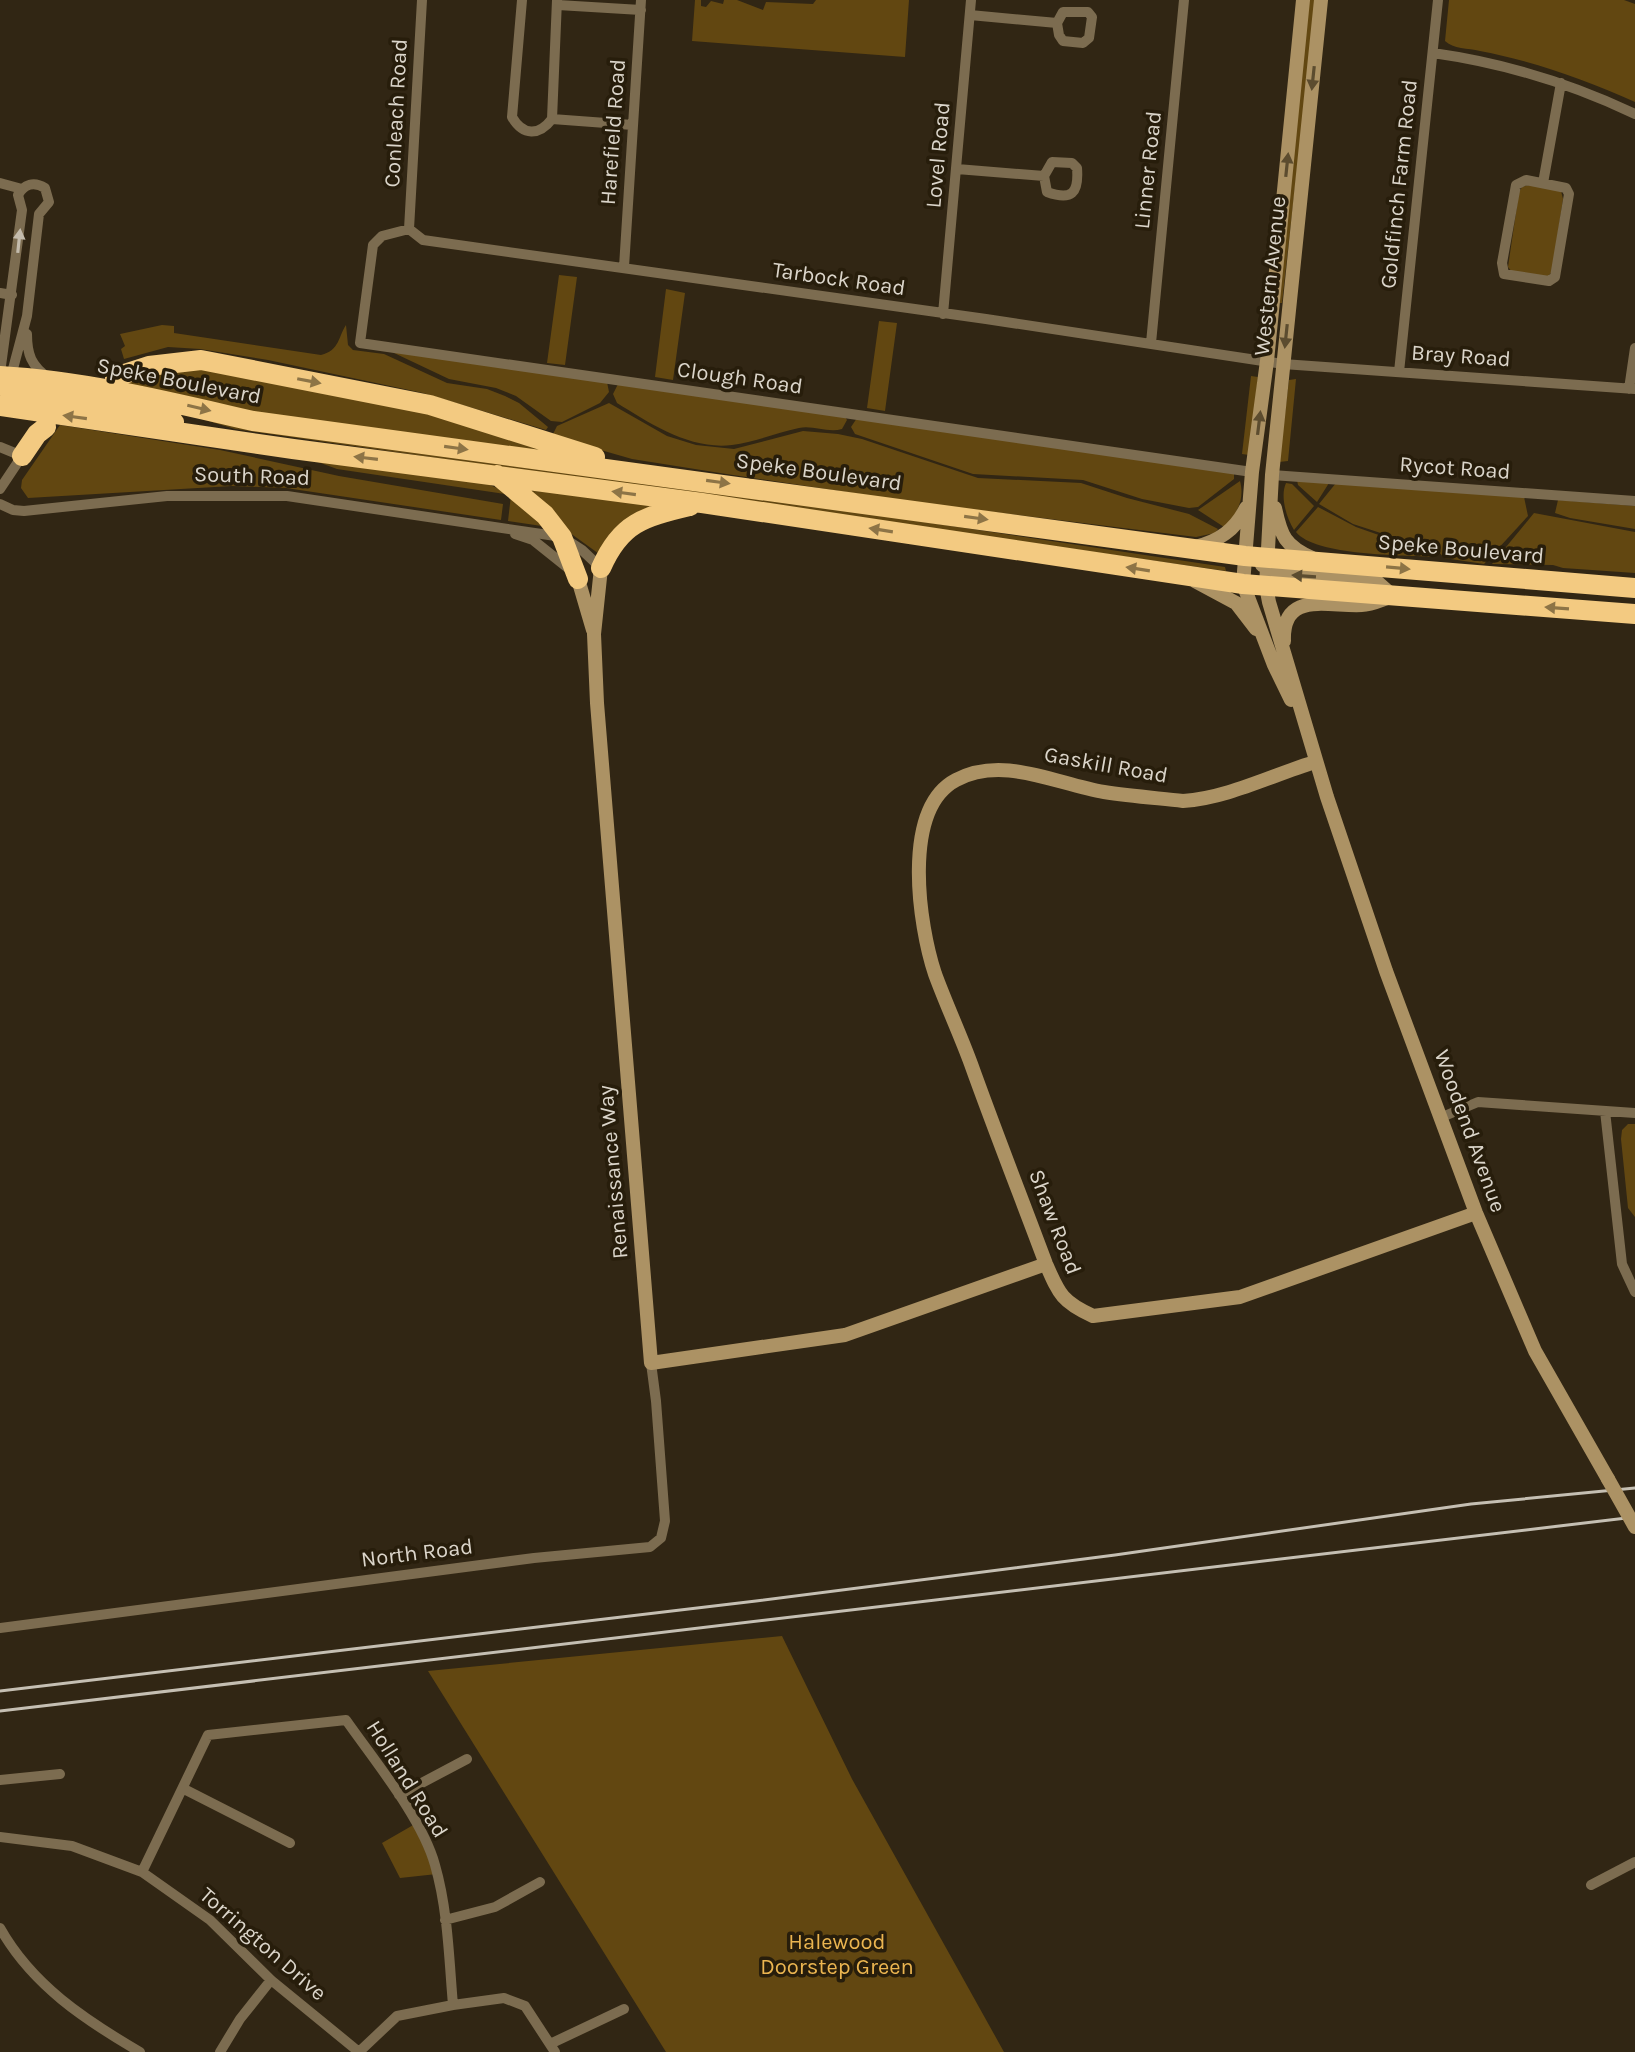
<svg xmlns="http://www.w3.org/2000/svg" width="1635" height="2052" font-family="Karla,sans-serif">
<style>
.green{fill:#624711}
.lines{fill:none;stroke-linecap:round;stroke-linejoin:round}
.street{stroke:#7c6c50;stroke-width:10}
.secondary{stroke:#ac9264;stroke-width:14}
.highway{stroke:#f3ca81;stroke-width:20}
.rail{stroke:#c5bfb3;stroke-width:3}
.secondary-bridge{stroke:#ac9264;stroke-width:14}
.oneway{fill:#5c4c2f}
.oneway2{fill:#c3bbac}
.oneway3{fill:#8d7446}
.labels{text-anchor:middle;dominant-baseline:central;stroke-width:7;stroke-linejoin:round;paint-order:stroke}
.street-label{font-size:22px;fill:#dbd5ca;stroke:#271d0b}
.park-label{font-size:22px;fill:#ebb550;stroke:#271d0b}
</style>
<rect width="100%" height="100%" fill="#312614"/>
<path class="green" d="M695,0H701V6L706,7L711,1L723,4L724,0H737L763,10L766,2L813,4L816,0H909L905,57L692,41Z
M1309,0H1316L1282,303H1276Z
M1449,0H1624L1635,4V102C1585,80 1533,61 1480,51C1468,48 1453,49 1445,41Z
M1529,185L1561,191L1563,199L1552,272L1547,277L1512,272L1508,267L1519,192L1522,187Z
M559,275L577,277L565,365L547,363Z
M666,289L685,293L673,380L655,377Z
M879,321L897,323L885,411L867,408Z
M162,325L174,326V333L321,355C340,350 338,337 346,325L348,345L353,350L384,354L447,383L487,389L505,396L519,403L548,427L546,430L423,393L268,360L200,349L168,347L124,359L121,349L125,346L120,334Z
M392,352L607,382L609,392L600,403L562,422L551,421L516,396L496,388L449,379Z
M201,368L376,398L584,460L259,413L119,383L133,377Z
M1251,376L1258,377L1249,455L1242,454Z
M1296,379L1288,461L1279,462L1289,380Z
M618,384L845,417L847,420L842,429C828,433 813,425 799,428C776,433 755,442 732,445C690,450 651,424 617,403L613,394Z
M609,403L667,436L696,445L734,449L803,431L838,434L862,439L978,478L1081,483L1127,498L1189,514L1218,529L1215,533L1196,537L912,502L720,473L632,459L552,436L557,426Z
M165,408L1225,567L1226,571L235,429Z
M857,418L1234,473V479L1198,507L1189,508L1142,499L1083,480L973,474L855,434L851,427Z
M60,425L220,450L339,476L503,504L501,520L286,488L232,486L28,498L21,488L22,480Z
M307,458L485,483L519,497L555,528L508,521L511,495L337,469Z
M1297,480L1329,483L1317,502L1298,485Z
M1240,481C1245,499 1237,515 1224,527L1198,510Z
M1286,483L1292,484L1314,506L1294,530C1286,517 1280,496 1286,483Z
M1336,483L1524,497L1528,516L1484,564L1444,558L1439,552L1353,524L1319,504Z
M526,490L662,503L602,556L570,533Z
M1558,500L1635,506V529L1570,518L1555,513Z
M1318,507L1356,527L1433,554L1435,557C1404,555 1315,556 1296,532Z
M1534,513L1635,532V573L1563,568L1553,565L1492,564Z
M1628,1124H1635V1217L1628,1208L1621,1139L1622,1130Z
M782,1636L852,1779L1004,2052H666L428,1671Z
M415,1824L437,1874L400,1878L382,1843Z"/>
<g class="lines">
<path class="street" d="M522,0L512,117C523,136 539,136 552,119L557,0
M558,5L641,10
M970,15L1057,23L1059,35L1063,41L1083,43L1089,38L1092,17L1088,12H1063L1057,23
M1433,53C1504,63 1570,83 1635,114
M552,119L633,125
M957,169L1044,176L1052,162L1072,163L1077,168C1079,193 1072,201 1047,192L1044,176
M1526,180L1566,188L1569,194L1555,277L1549,281L1504,274L1502,263L1516,185Z
M0,183L22,189
M1543,183L1561,83
M409,229L423,240L986,319L1283,364L1635,389
M409,229L382,236L373,245L360,343L1252,472
M409,229L422,0
M624,267L641,0
M0,293L12,295
M943,314L971,0
M27,334C27,354 31,366 49,378
M1151,343L1184,0
M1399,372L1438,0
M0,373L22,210L18,195C24,184 34,181 45,188L49,202L39,214L27,316L10,380
M1629,389L1635,348
M0,447L22,456L0,489
M1272,475L1635,501
M0,504L13,510L24,511L167,496H287L562,537L582,550L601,568
M515,534L533,540L568,568
M1605,1111L1622,1264L1635,1292
M1442,1117L1478,1102L1635,1113
M0,1628L534,1558L650,1547L661,1538L665,1521L656,1401L651,1363
M0,1780L60,1774
M184,1789L290,1843
M399,1795L467,1759
M0,1837L72,1846L142,1872L210,1920L271,1980L359,2052
M142,1872L208,1735L346,1720C374,1760 422,1818 435,1865C448,1910 449,1959 453,2005
M1591,1885L1635,1862
M445,1920L495,1907L540,1882
M0,1928C32,1985 85,2020 140,2052
M550,2044L624,2009
M220,2052L240,2019L271,1980
M359,2052L397,2016L453,2005L504,1998L525,2006L555,2052"/>
<path class="secondary" d="M1321,0L1272,475L1266,586L1269,602L1327,797L1386,971L1476,1213L1535,1351L1608,1479
M1275,508C1281,536 1285,546 1312,558
M1195,547C1219,541 1235,530 1246,508
M1262,565L1279,574L1375,580L1393,596C1383,599 1372,605 1362,605C1328,607 1282,590 1284,641
M601,568L594,634L597,703L651,1363L845,1335L1046,1264
M578,579L593,630
M1195,581L1236,603L1256,629
M1291,700L1274,665L1243,584L1252,472L1267,361L1303,0
M1315,762C1272,775 1228,798 1183,801C1156,798 1130,796 1104,792C1056,784 1003,755 956,780C901,809 919,926 935,974C946,1004 960,1034 971,1064C995,1131 1021,1197 1046,1264C1059,1294 1062,1302 1093,1316L1240,1297L1476,1213"/>
<path class="highway" d="M0,376C86,381 170,402 253,421L1245,556L1635,588
M0,377L5,387C59,407 121,398 174,422
M115,377L149,366L201,360L430,405L595,457
M0,406L293,449L702,503L1243,584L1635,614
M22,456L37,434L46,427
M497,475L545,515L562,537L578,579
M601,568C621,522 644,517 690,506"/>
<path class="rail" d="M0,1691L756,1601L1115,1555L1471,1504L1635,1488
M0,1711L1635,1517"/>
<path class="secondary-bridge" d="M1608,1479L1635,1527"/>
</g>
<defs><path id="oneway-solid" d="M-6-.8H1V-3.2L6.5 0L1 3.2V.8H-6Z" transform="scale(2)"/></defs>
<g class="oneway">
<use href="#oneway-solid" transform="translate(1313 78) rotate(96)"/>
<use href="#oneway-solid" transform="translate(1287 165) rotate(-84)"/>
<use href="#oneway-solid" transform="translate(1286 336) rotate(96)"/>
<use href="#oneway-solid" transform="translate(1259 423) rotate(-83)"/>
<use href="#oneway-solid" transform="translate(1304 576) rotate(-176)"/>
</g>
<use class="oneway2" href="#oneway-solid" transform="translate(19 241) rotate(-84)"/>
<g class="oneway3">
<use href="#oneway-solid" transform="translate(309 381) rotate(11)"/>
<use href="#oneway-solid" transform="translate(199 408) rotate(13)"/>
<use href="#oneway-solid" transform="translate(75 417) rotate(-172)"/>
<use href="#oneway-solid" transform="translate(456 448) rotate(8)"/>
<use href="#oneway-solid" transform="translate(366 458) rotate(-173)"/>
<use href="#oneway-solid" transform="translate(718 482) rotate(8)"/>
<use href="#oneway-solid" transform="translate(624 493) rotate(-172)"/>
<use href="#oneway-solid" transform="translate(976 518) rotate(8)"/>
<use href="#oneway-solid" transform="translate(881 530) rotate(-171)"/>
<use href="#oneway-solid" transform="translate(1398 568) rotate(5)"/>
<use href="#oneway-solid" transform="translate(1138 569) rotate(-171)"/>
<use href="#oneway-solid" transform="translate(1557 608) rotate(-176)"/>
</g>
<g class="labels">
<g class="street-label">
<text transform="translate(396 113) rotate(-87)">Conleach Road</text>
<text transform="translate(613 132) rotate(-86)">Harefield Road</text>
<text transform="translate(938 155) rotate(-85)">Lovel Road</text>
<text transform="translate(1148 170) rotate(-84)">Linner Road</text>
<text transform="translate(1399 184) rotate(-84)">Goldfinch Farm Road</text>
<text transform="translate(1270 276) rotate(-84)">Western Avenue</text>
<text transform="translate(839 279) rotate(8)">Tarbock Road</text>
<text transform="translate(1461 356) rotate(4)">Bray Road</text>
<text transform="translate(740 378) rotate(8)">Clough Road</text>
<text transform="translate(179 381) rotate(11)">Speke Boulevard</text>
<text transform="translate(1455 468) rotate(4)">Rycot Road</text>
<text transform="translate(819 472) rotate(8)">Speke Boulevard</text>
<text transform="translate(252 476) rotate(2)">South Road</text>
<text transform="translate(1461 549) rotate(5)">Speke Boulevard</text>
<text transform="translate(1106 765) rotate(10)">Gaskill Road</text>
<text transform="translate(1470 1131) rotate(70)">Woodend Avenue</text>
<text transform="translate(613 1172) rotate(-95)">Renaissance Way</text>
<text transform="translate(1055 1222) rotate(69)">Shaw Road</text>
<text transform="translate(417 1553) rotate(-7)">North Road</text>
<text transform="translate(407 1779) rotate(58)">Holland Road</text>
<text transform="translate(263 1944) rotate(41)">Torrington Drive</text>
</g>
<g class="park-label">
<text x="837" y="1942">Halewood<tspan x="837" dy="25">Doorstep Green</tspan></text>
</g>
</g>
</svg>
